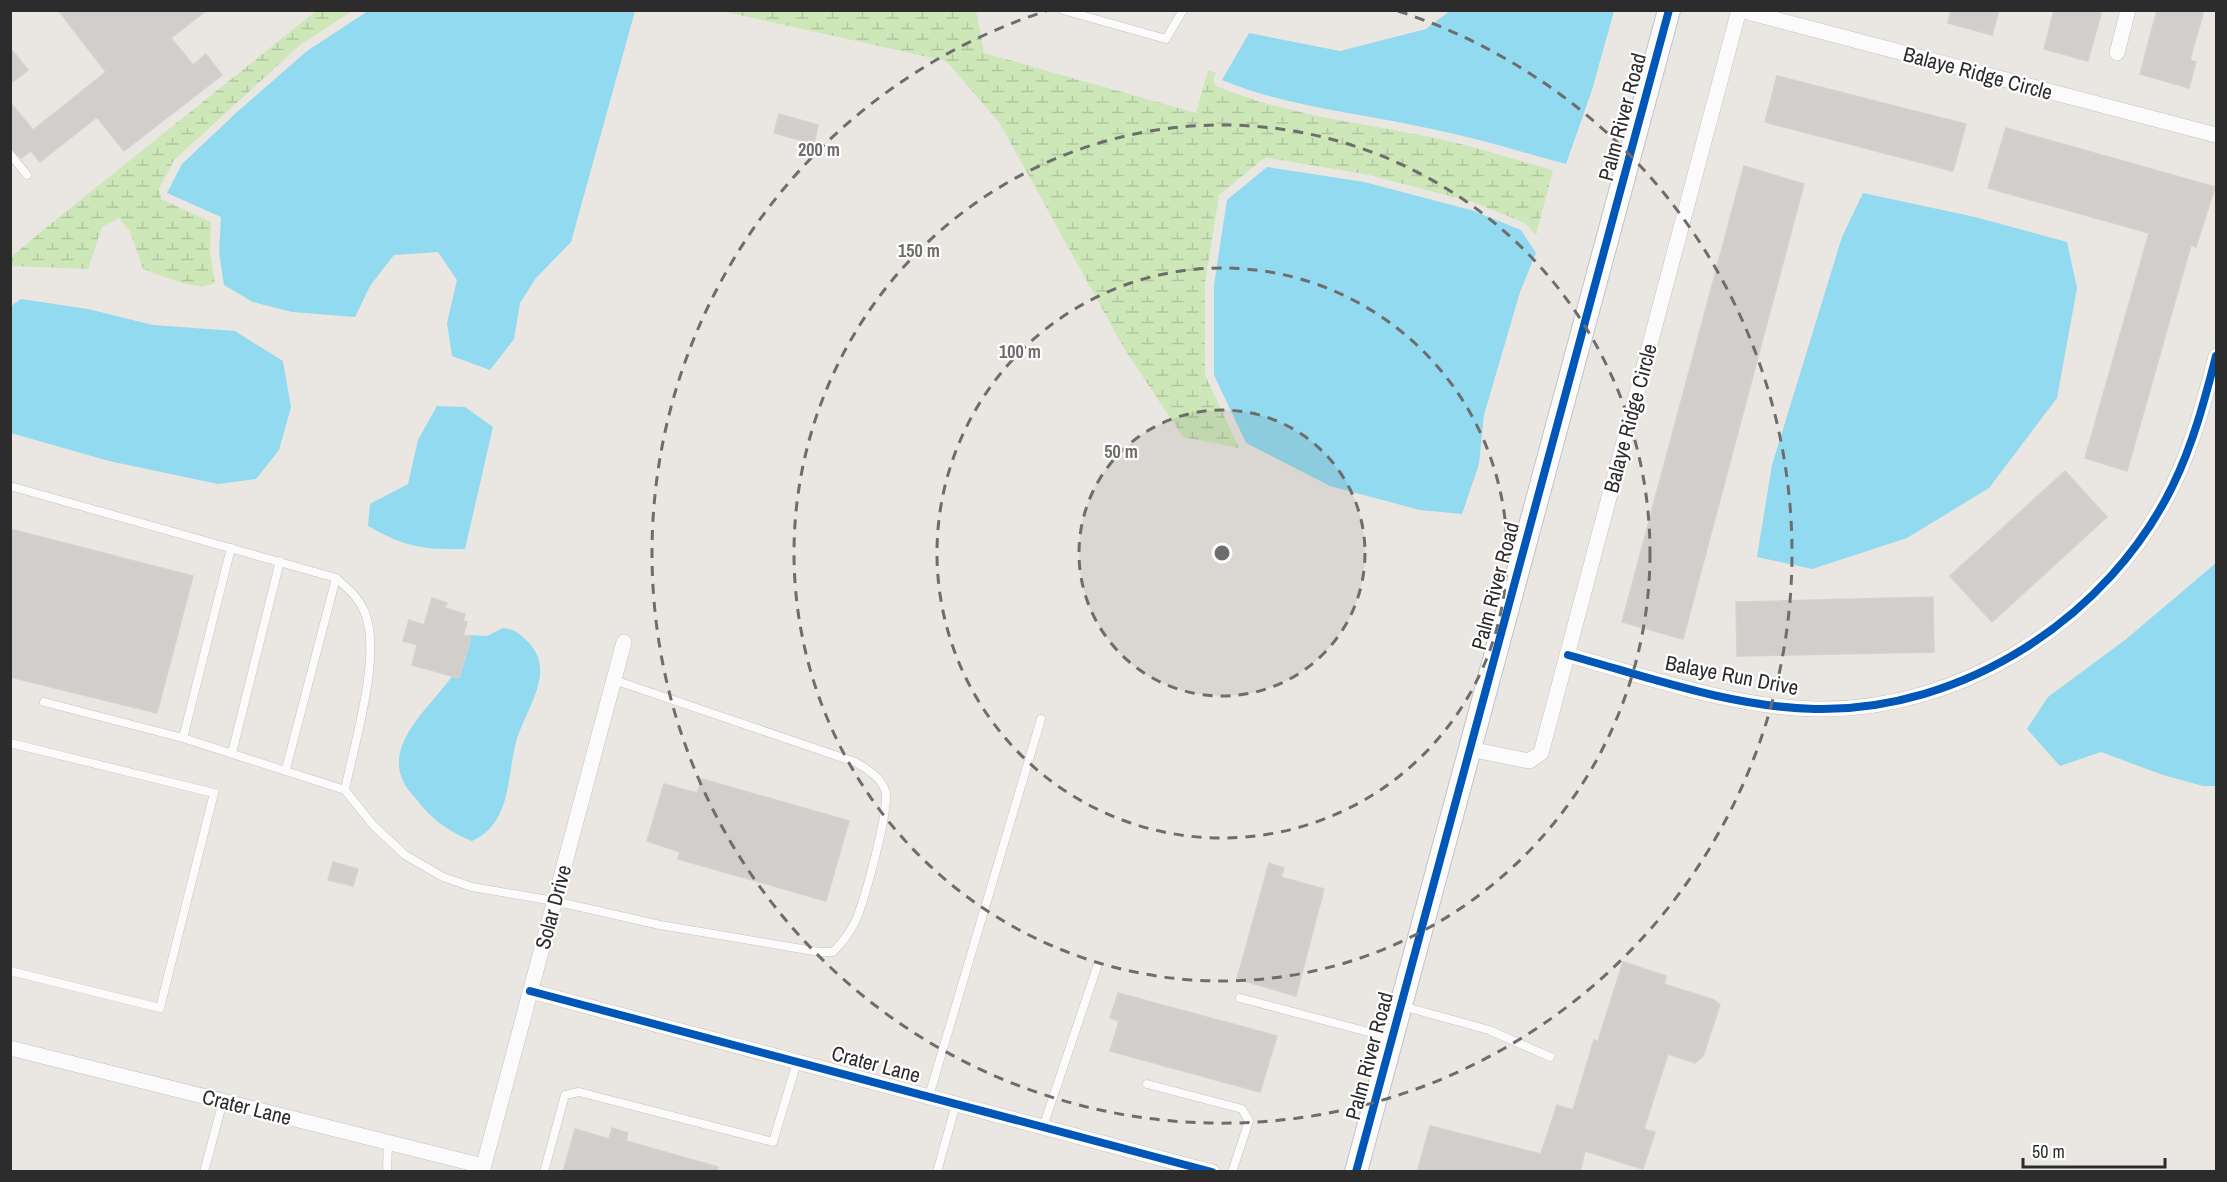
<svg xmlns="http://www.w3.org/2000/svg" width="2227" height="1182" font-family="'Archivo Narrow',sans-serif">
<style>
.wetland{fill:url(#wetland-marsh)}
.water{fill:#92daef}
.building{fill:#d1cecb;stroke:#d5d2ce;stroke-width:1.5}
.lines{fill:none;stroke-linecap:round;stroke-linejoin:round}
.lane-casing{stroke:#c4c3c3;stroke-width:9}
.street-casing{stroke:#c4c3c3;stroke-width:16}
.secondary-casing{stroke:#c4c3c3;stroke-width:24}
.lane{stroke:#fcfbfb;stroke-width:8}
.street{stroke:#fcfbfb;stroke-width:15}
.secondary{stroke:#fcfbfb;stroke-width:22}
.cycleway-casing{stroke:#fff;stroke-width:11}
.cycleway{stroke:#0057b8;stroke-width:8}
.ring{fill:none;stroke:#6e6d6c;stroke-width:3;stroke-dasharray:10 8}
.labels{text-anchor:middle;dominant-baseline:central;stroke-width:4.5;stroke-linejoin:round;paint-order:stroke}
.street-label{font-size:21px;fill:#2c2c2c;stroke:#fff}
.centre{fill:#6e6d6c;stroke:#fff;stroke-width:3}
.ring-label{font-size:18px;text-anchor:middle;font-weight:bold;fill:#6e6d6c;stroke:#fff;stroke-width:4.5;stroke-linejoin:round;paint-order:stroke}
</style>
<defs>
<pattern id="wetland-marsh" width="20" height="14" patternUnits="userSpaceOnUse" patternTransform="scale(1.5)"><rect width="20" height="14" fill="#cde7b9"/><path d="M1 5h8M5 5V1M11 12h8M15 12V8" fill="none" stroke="#b0c69f"/></pattern>
</defs>
<rect width="100%" height="100%" fill="#eae6e2"/>
<path class="wetland" d="M316,11H352L300,45L174,160L159,189L161,199L211,222L210,253L215,283C196,293 162,275 143,269L130,232L119,218L102,227L88,269L11,266V257L48,226Z
M721,11H976L984,53L1196,113L1208,71L1216,73L1213,81L1216,86C1285,115 1357,122 1429,137C1471,145 1512,159 1553,170L1536,235L1525,223L1473,202L1365,174L1268,158L1263,159L1219,195L1205,283V375L1239,448L1183,437L1125,350L999,122L946,61Z"/>
<path class="water" d="M1451,10L1614,11L1592,90L1566,164C1521,152 1477,138 1432,129C1361,113 1290,108 1222,80L1249,33L1340,51L1426,29Z
M368,11H635L571,242L536,278L520,303L514,339L490,370L452,356L447,323L457,280L438,252L394,255L370,286L355,317L292,312L253,302L224,285L219,252L221,217L167,193L182,164L236,113L307,51Z
M1267,167L1364,182L1471,210L1521,230L1536,253L1520,292L1484,415L1479,464L1462,514L1420,510L1330,486L1246,443L1214,375V285L1227,200Z
M1863,193L1975,217L2067,242L2077,288L2057,398L1989,488L1907,538L1812,569L1757,557L1772,465L1842,237Z
M21,299L88,309L153,325L235,331L283,361L291,407L279,450L256,479L218,484L109,461L11,433V306Z
M437,406L465,407L493,427L465,549C423,550 405,547 368,526L370,504L408,484L418,440Z
M2216,563V786H2203L2163,775L2101,752L2060,766L2027,729L2048,697L2125,640Z
M503,628C514,629 518,632 526,640C559,670 525,709 516,742C507,777 511,824 472,841C449,832 431,819 417,800C412,794 406,788 403,781C382,737 446,696 461,661C465,653 467,643 469,635L487,636Z"/>
<path class="building" d="M58,10H207L171,38L193,65L206,54L222,75L124,151L97,117L40,162L31,151L21,158L10,148V102L33,130L106,72Z
M1951,10H1999L1992,35L1948,23Z
M2054,10H2102L2088,61L2044,49Z
M2157,10H2204L2190,60L2196,62L2189,88L2140,74Z
M10,48L28,70L10,84Z
M1777,76L1966,124L1953,171L1765,122Z
M779,114L818,125L814,144L774,133Z
M2006,128L2215,187L2196,247L2191,245L2127,471L2085,458L2149,233L1988,188Z
M1744,166L1804,184L1683,639L1622,622Z
M2065,471L2107,517L1992,622L1950,576Z
M10,529L193,576L157,713L10,677Z
M1933,597L1934,652L1737,656L1736,602Z
M432,598L447,603L445,608L465,614L463,621L467,622L463,635L471,637L459,678L412,665L417,645L403,641L409,620L424,625Z
M702,779L849,821L826,901L678,859L680,852L647,841L664,784L697,793Z
M333,862L358,869L353,886L328,880Z
M1269,863L1284,868L1281,877L1324,889L1296,996L1237,979Z
M1623,962L1666,976L1664,984L1714,1000L1720,1005L1703,1056L1695,1063L1668,1054L1644,1129L1655,1132L1643,1169L1585,1151L1580,1172H1417L1430,1126L1541,1154L1557,1105L1573,1110L1594,1040L1598,1041Z
M1118,993L1277,1036L1260,1092L1110,1051L1119,1021L1110,1018Z
M612,1128L628,1133L626,1141L718,1167L717,1172H563L575,1129L609,1139Z"/>
<g class="lines">
<defs>
<path id="lane" d="M1063,10L1166,39L1183,10
M10,154L27,175
M10,486L336,578C348,589 359,597 365,613C382,656 354,744 345,790L373,825L405,855L443,877L472,887L554,901L660,925L820,952H833C842,943 849,934 855,922C865,900 887,818 886,795C885,780 866,768 855,762L614,680
M231,548L183,738L345,790
M44,702L183,738
M10,743L214,793L160,1008L10,971
M232,753L280,561
M286,769L336,578
M1240,998L1391,1038
M1402,1006L1489,1030L1550,1057
M1147,1084L1242,1109L1249,1121L1232,1172
M929,1096L1041,719
M1043,1127L1097,967
M204,1172L223,1101
M387,1172L388,1142
M544,1172L565,1095L579,1092L773,1142L797,1062
M937,1172L956,1104"/>
<path id="street" d="M1740,10L2216,135
M2117,53L2128,10
M1568,655C1648,677 1731,707 1815,709C1963,712 2109,617 2173,485C2193,444 2205,399 2216,356
M1470,749L1529,761L1541,753L1739,10
M530,991L1212,1172
M10,1048L483,1166
M482,1172L624,642"/>
<path id="secondary" d="M1356,1172L1669,10"/>
</defs>
<use href="#lane" class="lane-casing"/>
<use href="#street" class="street-casing"/>
<use href="#secondary" class="secondary-casing"/>
<use href="#lane" class="lane"/>
<use href="#street" class="street"/>
<use href="#secondary" class="secondary"/>
<defs>
<path id="cycleway" d="M1568,655C1648,677 1731,707 1815,709C1963,712 2109,617 2173,485C2193,444 2205,399 2216,356
M530,991L1212,1172
M1356,1172L1669,10"/>
</defs>
<use href="#cycleway" class="cycleway-casing"/>
<use href="#cycleway" class="cycleway"/>
</g>
<circle cx="1222" cy="553" r="143" fill="#6e6d6c" fill-opacity=".12"/>
<g class="ring">
<circle cx="1222" cy="553" r="143"/>
<circle cx="1222" cy="553" r="285"/>
<circle cx="1222" cy="553" r="428"/>
<path d="M1398 11A570 570 0 1 1 1046 11"/>
</g>
<g class="labels">
<g class="street-label">
<text transform="translate(1978 73) rotate(15)">Balaye Ridge Circle</text>
<text transform="translate(1622 117) rotate(-75)">Palm River Road</text>
<text transform="translate(1630 418) rotate(-75)">Balaye Ridge Circle</text>
<text transform="translate(1495 586) rotate(-75)">Palm River Road</text>
<text transform="translate(1732 675) rotate(11)">Balaye Run Drive</text>
<text transform="translate(553 907) rotate(-75)">Solar Drive</text>
<text transform="translate(1369 1056) rotate(-75)">Palm River Road</text>
<text transform="translate(876 1064) rotate(15)">Crater Lane</text>
<text transform="translate(247 1107) rotate(14)">Crater Lane</text>
</g>
</g>
<circle cx="1222" cy="553" r="9" class="centre"/>
<g class="ring-label">
<text x="819" y="156">200 m</text>
<text x="919" y="257">150 m</text>
<text x="1020" y="358">100 m</text>
<text x="1121" y="458">50 m</text>
</g>
<rect width="2227" height="1182" fill="none" stroke="#2c2c2c" stroke-width="24"/>
<path d="M2023 1158v9h142v-9" fill="none" stroke="#2c2c2c" stroke-width="3"/>
<text x="2032" y="1158" font-size="18" fill="#2c2c2c" stroke="#ffffff" stroke-width="4.5" paint-order="stroke">50 m</text>
</svg>
